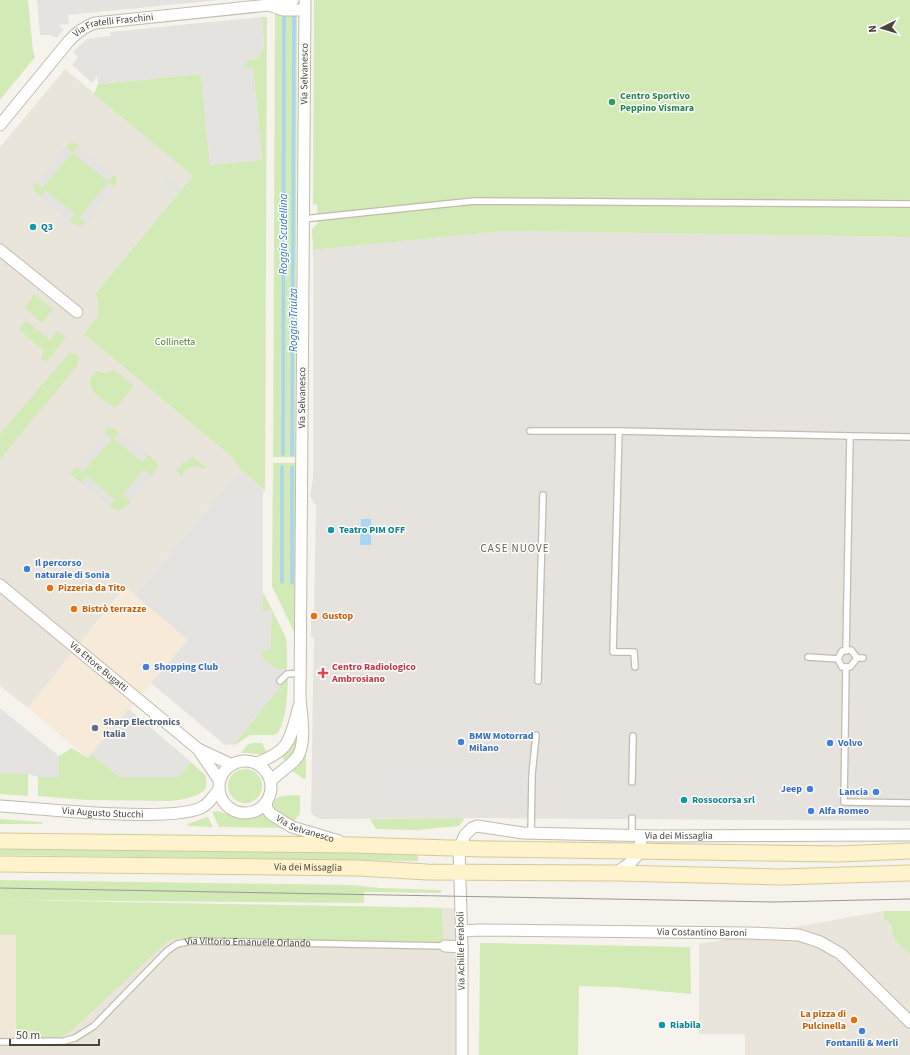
<svg xmlns="http://www.w3.org/2000/svg" width="910" height="1055" font-family="'Source Sans 3',sans-serif">
<style>
.residential{fill:#eae5da}
.commercial{fill:#f7ead8}
.industrial{fill:#e6e2dd}
.education{fill:#efe8d6}
.green{fill:#d2eab5}
.parking{fill:#e5e3e0}
.water{fill:#a9d4f2}
.lines{fill:none;stroke-linecap:round;stroke-linejoin:round}
.stream{stroke:#a9d4f2;stroke-width:3.5}
.service-casing{stroke:#c2bbae;stroke-width:8}
.minor-casing{stroke:#c2bbae;stroke-width:13}
.secondary-casing{stroke:#d6c79b;stroke-width:17}
.service{stroke:#fff;stroke-width:5.5}
.minor{stroke:#fff;stroke-width:11}
.secondary{stroke:#fff3cd;stroke-width:15}
.tram{stroke:#9a9a9a;stroke-width:1}
.leisure-dot{fill:#2e9e5b;stroke:#fff;stroke-width:1.5}
.culture-dot{fill:#0f9aa8;stroke:#fff;stroke-width:1.5}
.shop-dot{fill:#3f7fe0;stroke:#fff;stroke-width:1.5}
.food-dot{fill:#e8710a;stroke:#fff;stroke-width:1.5}
.health-dot{fill:#e0444e;stroke:#fff;stroke-width:1.5}
.service-dot{fill:#5c6f8a;stroke:#fff;stroke-width:1.5}
.labels{text-anchor:middle;dominant-baseline:central;stroke-width:3;stroke-linejoin:round;paint-order:stroke}
.street-label{font-size:10px;fill:#4b4439;stroke:#fff}
.leisure-label{font-size:10px;font-weight:bold;fill:#27864d;stroke:#fff;text-anchor:start}
.culture-label{font-size:10px;font-weight:bold;fill:#0d838f;stroke:#fff;text-anchor:start}
.park-label{font-size:10px;fill:#4a7f2a;stroke:#fff}
.shop-label{font-size:10px;font-weight:bold;fill:#366cbe;stroke:#fff;text-anchor:start}
.food-label{font-size:10px;font-weight:bold;fill:#c56008;stroke:#fff;text-anchor:start}
.health-label{font-size:10px;font-weight:bold;fill:#be3a42;stroke:#fff;text-anchor:start}
.service-label{font-size:10px;font-weight:bold;fill:#4e5e75;stroke:#fff;text-anchor:start}
.water-label{font-size:11px;font-style:italic;fill:#2e7ab2;stroke:#fff}
.neighbourhood-label{font-size:11px;letter-spacing:1px;fill:#6e6250;stroke:#fff}
</style>
<rect width="100%" height="100%" fill="#f6f3ec"/>
<path class="residential" d="M65,69L193,176L95,294L98,299V316L84,334L233,458L240,469L135,595L125,587L28,708L0,686V147Z
M0,900L461,908L462,1055H0Z
M884,911H910V1055H745V1034H699V944Z"/>
<path class="commercial" d="M126,587L188,640L88,758L28,708Z"/>
<path class="industrial" d="M504,231L910,237V821L485,818L320,819L313,815L311,812L314,637H311V612L314,611L316,506L310,496L313,478V250Z"/>
<path class="education" d="M0,935H16V1038H0Z"/>
<path class="green" d="M0,0H28L33,51L35,57L0,100Z
M314,0H910V237L504,231L313,250L312,229L318,223L317,204L313,205Z
M275,12L296,13L297,17L295,457H273Z
M262,17H267L265,491L240,469L233,458L84,334L98,316V299L95,294L193,176L94,94L98,84L201,74L210,165L262,160L253,68L244,69V67L248,60L256,58L264,47Z
M71,142H73L79,146L73,153L108,181L114,175L117,180L114,187L108,182L80,217L86,223L80,226L75,225L69,221L75,214L46,191L41,197L33,189L34,185L36,182L43,187L72,153L65,147Z
M34,294L53,309L42,323L25,308Z
M25,322H28L50,340L57,331L66,338L46,362L41,358L44,351L20,331V328Z
M69,353L76,354L79,358L78,365L0,459V434Z
M114,369L134,386L115,408L93,392L89,380L97,371C104,374 108,374 114,369Z
M109,427L113,428L119,432L115,439L142,462L148,455C160,464 161,464 152,476L144,470L123,494L131,501C124,509 119,514 109,506L115,500L87,476L81,483L70,474L76,467L83,472L111,439L105,432Z
M192,456L206,468L205,469C195,464 186,465 182,477L176,471L184,462L186,463Z
M273,463H295V634L272,586Z
M263,594H264L285,636L287,643V669H276L263,659V650H271V610L263,611Z
M286,679H288C287,697 287,717 278,733L273,735H250L232,747Z
M297,726C299,742 297,750 286,762L281,755Z
M254,743H262L267,753C258,756 250,752 241,753L248,744Z
M72,748L88,758L91,754L120,777H178L191,762L206,776C206,780 207,785 205,789C200,797 179,800 171,801L87,800L38,796V777H59V756Z
M304,753L306,754V778L304,779L291,770Z
M228 786a17 17 0 1 1 34 0a17 17 0 1 1-34 0Z
M0,774H28V796L0,794Z
M300,795V814L293,822C285,817 275,814 272,804C278,793 289,796 300,795Z
M216,811C226,812 234,819 245,819C252,818 258,814 264,813L285,828L219,827L212,812Z
M208,817L213,827L188,826L187,824Z
M465,818L459,826L417,830L376,829L370,819Z
M0,819L42,822V824H0Z
M0,847L418,853V861L0,855Z
M0,880L352,885L380,888L441,890V893L364,892V903L0,900Z
M0,900L442,908L443,942L174,938L168,941L72,1030L63,1036L56,1038H16V935H0Z
M884,911H910V954C905,949 897,943 894,937C890,926 896,927 884,918Z
M480,943L690,947L691,994L617,987L579,986L578,1055H479Z"/>
<path class="parking" d="M37,0H219L68,15L69,24L59,25L64,29L57,38L51,35H40Z
M262,17L264,47L259,57L248,60L244,67V69L253,67L262,160L210,165L201,74L98,84L97,76L92,83L72,65L78,57L73,52L87,39L110,36V32Z
M79,146L114,175L108,181L73,153Z
M65,147L72,153L43,187L36,182Z
M166,176L181,188L177,194L162,182Z
M108,182L114,187L86,223L80,218Z
M47,191L75,214L69,221L41,197Z
M105,432L112,439L82,472L76,467Z
M119,432L148,455L142,462L114,439Z
M240,469L263,490V610H272L271,650H263V659L276,669H287L286,679L234,744L225,745L151,683L188,640L135,595Z
M143,470L152,476L131,501L123,495Z
M87,476L115,500L109,506L81,483Z
M0,708L59,756V777H38L28,774H0Z
M129,709L191,762L178,777H120L91,754Z
M413,759L524,761L523,804H518L519,813L384,811V767L413,768Z"/>
<path class="water" d="M361,519H371V545H360Z"/>
<g class="lines">
<path class="stream" d="M283,454L284,15
M292,455L294,16
M282,582V467
M292,583V467"/>
<defs>
<g id="service">
<path d="M303,219L474,201L910,204"/>
<path d="M530,431H619"/>
<path d="M846,651L850,436L910,437"/>
<path d="M808,657L838,659"/>
<path d="M857,658L850,667H842L838,659L842,651L851,650L857,658H863"/>
<path d="M635,667L634,652H613L619,431L850,436"/>
<path d="M846,667L844,802L910,803"/>
<path d="M280,681L287,674L300,673"/>
<path d="M538,681L543,495"/>
<path d="M632,782L633,736"/>
<path d="M531,833L532,775L536,735"/>
<path d="M632,835V818"/>
<path id="s1" d="M0,1042L64,1041L75,1038L94,1026L167,951L177,944L192,941L445,946"/>
</g>
<g id="minor">
<path d="M269,5L283,10H304"/>
<path id="s2" d="M0,125L68,42C76,33 83,27 95,23L269,5L283,1L293,0"/>
<path d="M0,250L77,312"/>
<path id="s3" d="M0,585L198,749L230,764"/>
<path d="M198,749L219,780"/>
<circle cx="245" cy="787" r="26"/>
<path d="M257,763C291,750 290,739 299,706"/>
<path id="s4" d="M271,781C278,773 287,768 295,760C307,748 302,716 300,700L305,0"/>
<path id="s5" d="M266,803L267,809L271,814L292,827L339,841"/>
<path id="s6" d="M0,806C37,808 179,824 204,806C210,802 214,795 219,790"/>
<path d="M616,873C634,860 640,859 641,836"/>
<path id="s7" d="M462,931L480,930L748,933L799,935L820,942L841,954L910,1022"/>
<path d="M445,946L462,947"/>
<path id="s8" d="M462,1055V947L459,848L465,835L472,828L477,826L523,833L657,836L910,835"/>
</g>
<g id="secondary">
<path d="M0,841L353,845L484,849L839,854L910,851"/>
<path id="s9" d="M0,864L359,868L427,872L616,873L781,877L910,873"/>
</g>
</defs>
<use href="#service" class="service-casing"/>
<use href="#minor" class="minor-casing"/>
<use href="#secondary" class="secondary-casing"/>
<use href="#service" class="service"/>
<use href="#minor" class="minor"/>
<use href="#secondary" class="secondary"/>
<path class="tram" d="M0,888L774,902L910,899"/>
</g>
<circle class="leisure-dot" cx="612" cy="102" r="4"/>
<g class="culture-dot">
<circle cx="33" cy="227" r="4"/>
<circle cx="331" cy="530" r="4"/>
<circle cx="684" cy="800" r="4"/>
<circle cx="662" cy="1025" r="4"/>
</g>
<g class="shop-dot">
<circle cx="27" cy="569" r="4"/>
<circle cx="146" cy="667" r="4"/>
<circle cx="461" cy="742" r="4"/>
<circle cx="830" cy="743" r="4"/>
<circle cx="810" cy="789" r="4"/>
<circle cx="876" cy="792" r="4"/>
<circle cx="811" cy="811" r="4"/>
<circle cx="862" cy="1031" r="4"/>
</g>
<g class="food-dot">
<circle cx="50" cy="588" r="4"/>
<circle cx="74" cy="609" r="4"/>
<circle cx="314" cy="616" r="4"/>
<circle cx="854" cy="1020" r="4"/>
</g>
<path class="health-dot" d="M321 667h4v4h4v4h-4v4h-4v-4h-4v-4h4z"/>
<circle class="service-dot" cx="95" cy="728" r="4"/>
<g class="labels">
<g class="street-label">
<text stroke="none"><textPath href="#s2" startOffset="158">Via Fratelli Fraschini</textPath></text>
<text stroke="none"><textPath href="#s4" startOffset="720">Via Selvanesco</textPath></text>
<text stroke="none"><textPath href="#s4" startOffset="396">Via Selvanesco</textPath></text>
<text stroke="none"><textPath href="#s3" startOffset="128">Via Ettore Bugatti</textPath></text>
<text stroke="none"><textPath href="#s6" startOffset="103">Via Augusto Stucchi</textPath></text>
<text stroke="none"><textPath href="#s5" startOffset="50">Via Selvanesco</textPath></text>
<text stroke="none"><textPath href="#s8" startOffset="439">Via dei Missaglia</textPath></text>
<text stroke="none"><textPath href="#s9" startOffset="308">Via dei Missaglia</textPath></text>
<text stroke="none"><textPath href="#s7" startOffset="240">Via Costantino Baroni</textPath></text>
<text stroke="none"><textPath href="#s1" startOffset="286">Via Vittorio Emanuele Orlando</textPath></text>
<text transform="translate(461 951) rotate(-91)">Via Achille Feraboli</text>
</g>
<g class="leisure-label">
<text x="620" y="96">Centro Sportivo<tspan x="620" dy="12">Peppino Vismara</tspan></text>
</g>
<g class="culture-label">
<text x="41" y="227">Q3</text>
<text x="339" y="530">Teatro PIM OFF</text>
<text x="692" y="800">Rossocorsa srl</text>
<text x="670" y="1025">Riabila</text>
</g>
<g class="park-label">
<text x="175" y="342">Collinetta</text>
</g>
<g class="shop-label">
<text x="35" y="563">Il percorso<tspan x="35" dy="12">naturale di Sonia</tspan></text>
<text x="154" y="667">Shopping Club</text>
<text x="469" y="736">BMW Motorrad<tspan x="469" dy="12">Milano</tspan></text>
<text x="838" y="743">Volvo</text>
<text x="802" y="789" text-anchor="end">Jeep</text>
<text x="868" y="792" text-anchor="end">Lancia</text>
<text x="819" y="811">Alfa Romeo</text>
<text x="862" y="1043" text-anchor="middle">Fontanili &amp; Merli</text>
</g>
<g class="food-label">
<text x="58" y="588">Pizzeria da Tito</text>
<text x="82" y="609">Bistrò terrazze</text>
<text x="322" y="616">Gustop</text>
<text x="846" y="1014" text-anchor="end">La pizza di<tspan x="846" dy="12">Pulcinella</tspan></text>
</g>
<g class="health-label">
<text x="332" y="667">Centro Radiologico<tspan x="332" dy="12">Ambrosiano</tspan></text>
</g>
<g class="service-label">
<text x="103" y="722">Sharp Electronics<tspan x="103" dy="12">Italia</tspan></text>
</g>
<g class="water-label">
<text transform="translate(283 234) rotate(-90)">Roggia Scudellina</text>
<text transform="translate(293 320) rotate(-90)">Roggia Triulza</text>
</g>
<g class="neighbourhood-label">
<text x="515" y="548">CASE NUOVE</text>
</g>
</g>
<g transform="translate(882 28) rotate(265)" stroke="#ffffff" stroke-width="3" paint-order="stroke">
<path d="M0-3L7 15L0 10L-7 15Z" fill="#4b4439"/>
<text y="-6" font-size="11" font-weight="bold" text-anchor="middle" fill="#4b4439">N</text>
</g>
<path d="M10 1039v6h89v-6" fill="none" stroke="#4b4439" stroke-width="2"/>
<text x="16" y="1039" font-size="12" fill="#4b4439" stroke="#ffffff" stroke-width="3" paint-order="stroke">50 m</text>
</svg>
